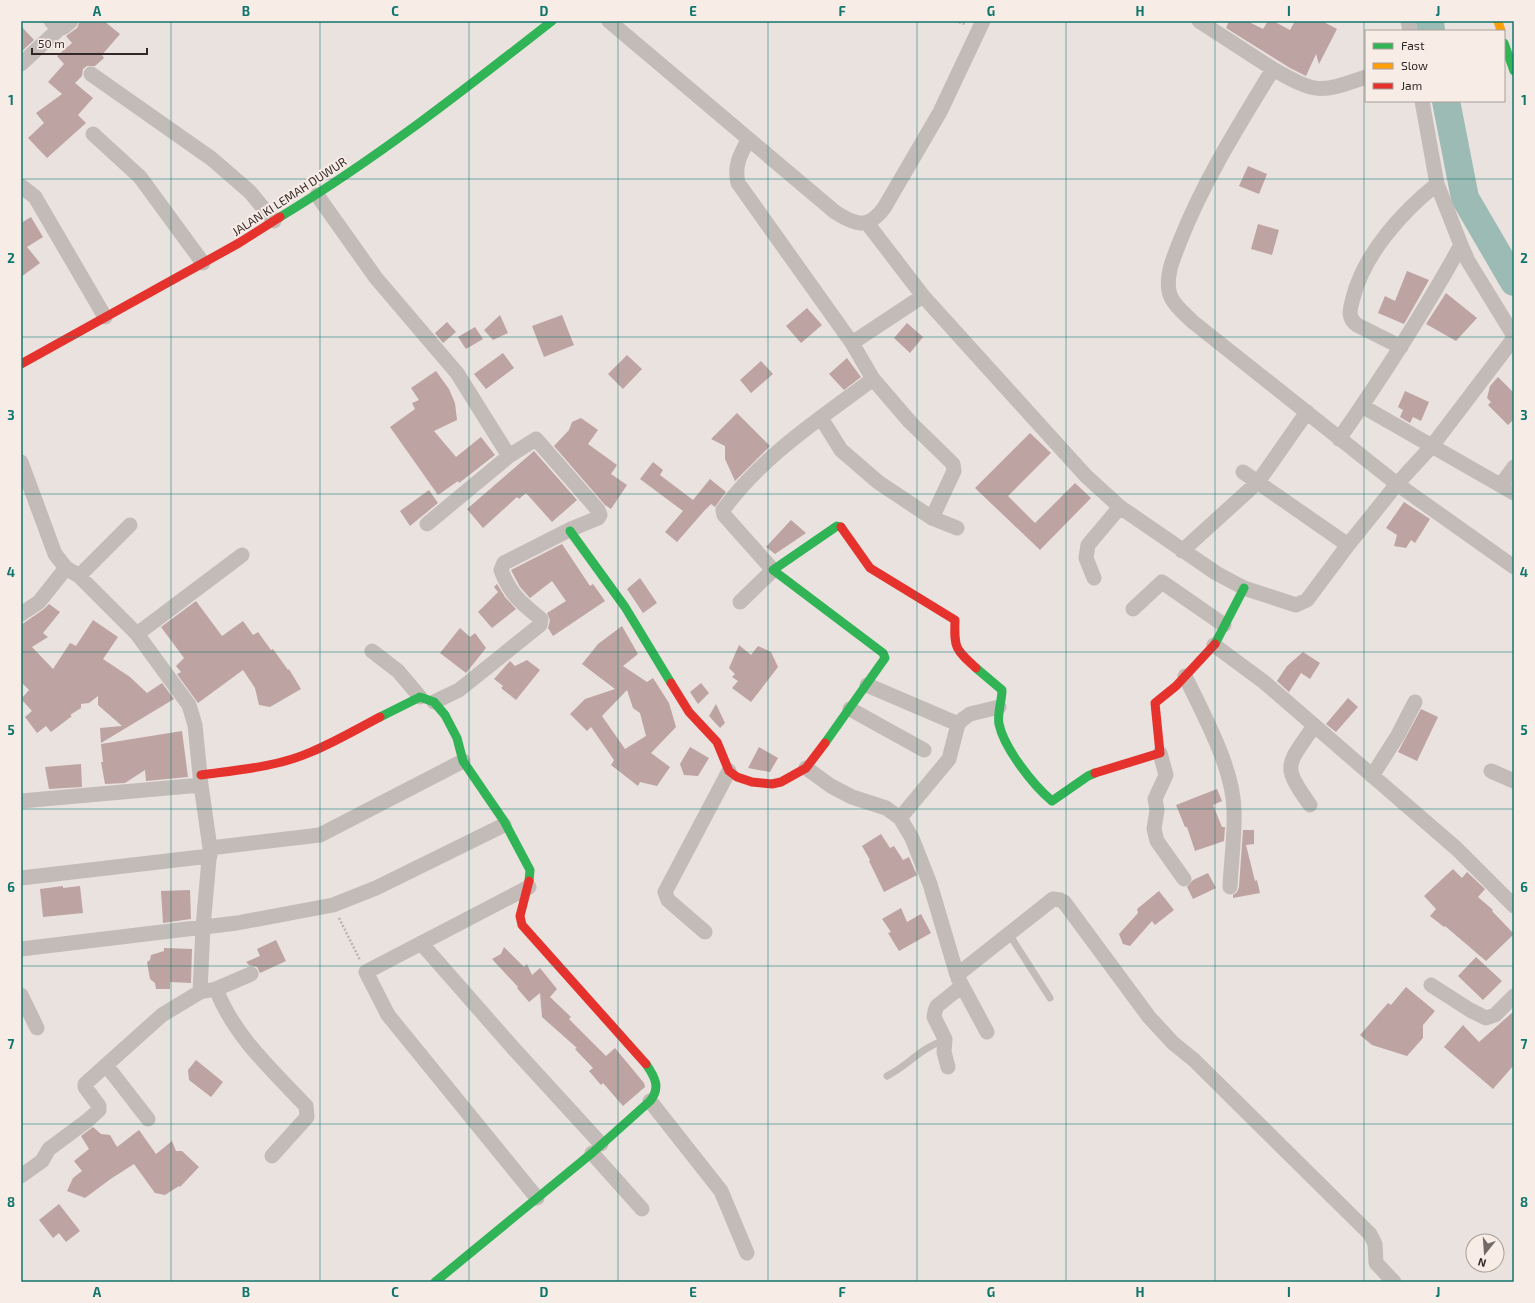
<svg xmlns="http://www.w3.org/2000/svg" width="1535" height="1303" font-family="'Exo 2',sans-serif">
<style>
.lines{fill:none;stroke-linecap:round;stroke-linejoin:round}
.river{stroke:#9cbbb4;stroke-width:28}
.building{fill:#bda3a1;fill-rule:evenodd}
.path{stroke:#bcb3b0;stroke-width:2.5;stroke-dasharray:2 2;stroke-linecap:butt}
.lane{stroke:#c3bbb8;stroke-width:7}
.street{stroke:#c3bbb8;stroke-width:15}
.fast{stroke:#30b455;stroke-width:9}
.slow{stroke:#ff9f0a;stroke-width:9}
.jam{stroke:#e5322d;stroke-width:9}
.grid{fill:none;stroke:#0f766e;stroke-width:1;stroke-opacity:0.55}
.labels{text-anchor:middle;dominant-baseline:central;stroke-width:4;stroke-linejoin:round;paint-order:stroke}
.street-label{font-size:12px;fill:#332827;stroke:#f8ece6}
.neatline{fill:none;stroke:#0f766e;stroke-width:1.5}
.grid-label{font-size:13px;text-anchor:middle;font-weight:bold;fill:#0f766e}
</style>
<rect width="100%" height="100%" fill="#eae2df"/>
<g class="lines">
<path class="river" d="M1430,21L1431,31
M1446,101L1465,198L1514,282"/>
</g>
<path class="building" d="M80,21H104L120,34L102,55L104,58L95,66H87L83,69L82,76L75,83L93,98L78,115L86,123L47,158L28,138L44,123L36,113L62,94L48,82L64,64L57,56L72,43L66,36L77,28Z
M1229,21H1247L1263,29L1268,21H1273L1290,30L1295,21H1322L1337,29L1319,64L1316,54L1306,76L1290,68L1226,28Z
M21,26L34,40L21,52Z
M1248,166L1267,174L1259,194L1239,186Z
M31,217L43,237L27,247L40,263L21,277V223Z
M1258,224L1279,230L1272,255L1251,249Z
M1407,271L1429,280L1404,324L1378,313L1385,296L1395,301Z
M1446,293L1477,318L1456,341L1426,324Z
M807,308L822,325L801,343L786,326Z
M500,315L508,333L493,340L484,330Z
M562,315L574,345L544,357L532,326Z
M447,322L456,332L443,343L435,333Z
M907,323L923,337L910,353L894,338Z
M475,327L483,339L466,349L458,337Z
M503,353L514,368L486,389L474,374Z
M627,355L642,369L623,389L608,374Z
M847,358L861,377L844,390L829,374Z
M761,361L773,374L751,393L740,380Z
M436,371L449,389L455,403L457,420L434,431L456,457L481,437L495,455L459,483L458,481L438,495L390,427L415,409L412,403L419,400L411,388Z
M1498,377L1514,393V419L1508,425L1488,405L1491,402L1487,398L1490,386Z
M1405,391L1429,402L1421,421L1413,417L1410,423L1400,417L1403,410L1398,407Z
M737,413L770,446L735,481L725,459V446L711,439Z
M581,418L598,430L588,444L617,465L611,474L627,485L611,509L605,505L554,446L569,430L572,422Z
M1030,433L1051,453L1008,496L1035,523L1075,483L1091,498L1040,550L975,488Z
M534,451L577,500L552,522L526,493L519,499L517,497L483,528L467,509Z
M653,462L663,470L660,475L693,500L710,479L726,492L715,507L711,504L705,510L677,542L665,532L683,511L640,479Z
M429,490L438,503L410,526L400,511Z
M1404,502L1430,519L1415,543L1411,540L1406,548L1394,546L1397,535L1386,528Z
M791,520L806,533L775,554L766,547Z
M562,544L590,586L593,584L605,601L553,636L548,628L550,620L547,613L566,601L552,581L530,598L520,587L511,570Z
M640,578L657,603L643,613L627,589Z
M497,584L505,597L516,609L492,628L478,612L498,592L494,587Z
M196,601L222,636L243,621L253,635L258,632L271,650L273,649L288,670L289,669L301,689L270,707L259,705L255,688L243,670L198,703L177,674L181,672L176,666L184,658L161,627Z
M49,604L60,612L43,633L48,637L32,647L53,669L70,643L76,646L93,620L118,637L103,659L130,677L147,693L162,683L174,699L101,743L100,728L122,726L98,705V696L89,703L81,704V708L70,715L72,716L51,732L46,726L37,733L25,717L32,711L21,699L29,690L21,682V625L44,609Z
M622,626L638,654L623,666L647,682L653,678L669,703L676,727L651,753L670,767L657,786L640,782L638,786L611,765L614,760L591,727L587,731L570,714L585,699L615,689L582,664L598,644ZM627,690L633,708L640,713L646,736L625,749L602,716Z
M460,628L470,637L475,633L486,648L466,673L440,653Z
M739,645L751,655L758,646L771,652L778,667L751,702L732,688L738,681L732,677L735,674L729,668Z
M1303,652L1320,663L1310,679L1301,673L1289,692L1277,681L1287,666Z
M527,660L540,670L516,700L501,688L503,686L494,679L510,661L515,666Z
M701,683L709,693L698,704L690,692Z
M1348,698L1358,707L1336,732L1326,724Z
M716,704L725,723L720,728L709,716Z
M1421,709L1438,717L1417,761L1398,752Z
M182,731L188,777L146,781L145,770L125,783L105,784L101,762H103L101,744Z
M690,747L709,758L698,776L684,775L680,764Z
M759,747L778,758L770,772L748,768Z
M81,764L82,787L49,789L45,767Z
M1217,789L1222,801L1213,805L1222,827H1225L1224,841L1195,851L1187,827H1185L1176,805Z
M1243,830H1254V844L1246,845L1255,881L1257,880L1260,893L1233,898V895L1237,892L1239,887Z
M881,834L890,848L894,846L903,860L909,857L917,875L884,892L869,861L870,860L862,846Z
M1453,869L1462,878L1467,872L1485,889L1478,897L1493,910L1492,911L1514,934L1486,961L1445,926L1444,927L1430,916L1436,909L1424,896Z
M1208,873L1216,888L1193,899L1187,887L1193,880Z
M63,886V888L80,886L83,913L43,917L40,889Z
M190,890L191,919L163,923L161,891Z
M1159,891L1174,910L1155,925L1152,921L1130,946L1123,944L1119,934L1138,913L1137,909Z
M901,908L907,922L921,914L931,933L899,951L888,933L891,932L882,919Z
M276,940L286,961L260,973L257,967L249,965L246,962L260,956L257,949Z
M504,947L524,967L527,964L532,975L540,968L557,989L550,997L571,1017L569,1019L606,1056L615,1048L644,1083L645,1087L623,1106L603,1083L601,1085L589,1071L593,1068L575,1049L577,1048L542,1017L540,993L529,1002L517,988L518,987L492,959L501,954Z
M164,948L192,949L191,983L170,982V989H156L155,983L150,979L147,962L150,960L151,955L164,951Z
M1476,957L1502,981L1483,1000L1458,976Z
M1406,987L1435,1011L1423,1025V1038L1407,1056L1372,1045L1360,1035L1388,1003L1391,1005Z
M1514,1011V1065L1493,1089L1444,1047L1463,1025L1479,1042Z
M196,1060L223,1082L211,1097L189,1080L188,1070Z
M93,1127L101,1134L110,1135L117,1147L139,1130L156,1154L172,1141L176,1151H182L199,1167L180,1187L179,1186L165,1195L155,1193L134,1164L112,1178L85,1198L67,1191L73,1178L82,1171L74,1161L89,1149L81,1136Z
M59,1204L80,1231L66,1242L59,1233L53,1238L39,1220Z"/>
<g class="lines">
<path class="path" d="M955,21L965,24
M339,918L360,960"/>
<path class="lane" d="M1009,934L1050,998
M887,1076C909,1065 920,1048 945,1040"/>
<path class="street" d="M51,21L59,29L64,27L71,21
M609,21L835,212C857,226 868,229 884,208L940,112L983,21
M1199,21L1273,69C1239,125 1204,180 1180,241C1174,257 1166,273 1169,291C1171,303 1184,313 1193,322L1397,484L1514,567
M1408,21L1410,31
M21,64L59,29
M1273,69C1317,94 1319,93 1366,77
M91,74L212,159L250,192L274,221
M1422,101L1437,184L1461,245L1468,261L1514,336
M93,134L140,177L203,263
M748,140C740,155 734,166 738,183L852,343L873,379L910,422L953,464L954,471L932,518
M21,186L35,197L105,317
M317,195L376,278L457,373L509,456
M867,223L923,296L1056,443L1086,476L1120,507L1216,573L1244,588L1296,605L1307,600L1348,545L1397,484L1432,446L1514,338
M852,343L923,296
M1401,347L1357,325C1347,318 1350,309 1353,298C1364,254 1402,212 1437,184
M1362,406L1514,493
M821,418L841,450L878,482L932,518L957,528
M1339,439C1383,376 1424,312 1461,245
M21,462L55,554L66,568L79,576L137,634L189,705L195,725L201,785L21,801
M1243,472L1348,545
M1501,485L1514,467
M427,524L509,456L536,439L598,510L600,515L598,518L571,529L504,563L501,570C510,594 521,603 541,619L540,625L459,690L434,702
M1182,551L1258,482L1307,412
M79,576L130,525
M1094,578L1086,558L1088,545L1120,507
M740,602L773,570L724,515L723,510C763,455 820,419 873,379
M1133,609L1162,582L1224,625
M21,614L39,602L66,568
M137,634L242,555
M1214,645L1264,682L1457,849L1514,906
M372,651L398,671L420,697
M1185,676C1203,714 1234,769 1234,811C1235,836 1231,862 1230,887
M867,685L958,724
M850,709L924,750
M1160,753L1166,775L1155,799L1157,810L1154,829L1157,841L1184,879
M806,768L831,786L852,797L886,808L900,818L912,838L930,884L957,975L1053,899L1060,900L1064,902L1149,1017L1173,1043L1194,1060L1370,1234L1375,1244L1376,1263L1394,1282
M1491,771L1514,781
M1372,776L1398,735L1415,702
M1310,805C1281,764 1287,766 1314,726
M900,818L949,759L958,724L963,719L970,714L999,707
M210,848L320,835L463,761
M21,878L210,856
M529,887L366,972L388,1015L537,1198
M705,932L668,900L665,892L729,771
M421,943L514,1049L601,1144
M21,949L237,923L333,905L376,888L504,825
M958,978L987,1032
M1431,985L1470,1010L1486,1018L1495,1015L1514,996
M216,989C234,1036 272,1070 306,1106L307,1117L272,1156
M200,992L203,927L210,848L201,785
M21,995L37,1028
M106,1065L148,1119
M948,1067L944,1052L945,1039L934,1017L935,1011L937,1006L962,986
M650,1101L721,1191L747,1253
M592,1153L642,1209
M21,1176L42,1161L49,1149L88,1120L99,1110V1106L85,1087V1084L162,1015L200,992L216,989L251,974"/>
<path class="fast" d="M1504,43L1514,71
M280,217C376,159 464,90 552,21
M570,531L625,607L671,683
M1215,644L1244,588
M976,668L1002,690C1002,701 997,713 999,724C1004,748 1033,785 1052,801L1088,776L1095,773
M380,717L420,697L434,702L445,715L457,738L463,761L504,821L530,870L529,881
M825,743L885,658L883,653L773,570L837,526L841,527
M435,1282L592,1153L650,1101C661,1088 655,1077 646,1064"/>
<path class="slow" d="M1498,21L1501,31"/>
<path class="jam" d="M21,364L239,243L280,217
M841,527L870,568L955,620C954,648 955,649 976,668
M671,683L689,712L717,742L729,771L737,777L752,782L772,784L781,782L806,768L825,743
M1095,773L1160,753L1155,703L1176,686L1215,644
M201,775C238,770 277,767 311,752C335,742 357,729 380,717
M529,881L520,916L522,925L646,1064"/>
</g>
<path class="grid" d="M171,21V1282M320,21V1282M469,21V1282M618,21V1282M768,21V1282M917,21V1282M1066,21V1282M1215,21V1282M1364,21V1282M21,179H1514M21,337H1514M21,494H1514M21,652H1514M21,809H1514M21,966H1514M21,1124H1514"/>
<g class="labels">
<g class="street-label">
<text transform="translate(289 196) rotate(-33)">JALAN KI LEMAH DUWUR</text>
</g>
</g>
<rect width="1535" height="1303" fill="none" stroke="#f8ece6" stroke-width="44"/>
<rect x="1365" y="30" width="140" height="72" fill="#f8ece6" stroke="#a99e9a"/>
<rect x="1373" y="43" width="20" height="6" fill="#30b455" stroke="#a99e9a"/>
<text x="1401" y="50" font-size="12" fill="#332827">Fast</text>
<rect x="1373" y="63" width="20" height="6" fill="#ff9f0a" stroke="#a99e9a"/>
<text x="1401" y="70" font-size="12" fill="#332827">Slow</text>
<rect x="1373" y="83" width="20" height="6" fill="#e5322d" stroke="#a99e9a"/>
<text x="1401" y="90" font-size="12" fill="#332827">Jam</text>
<g transform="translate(1485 1253) rotate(197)"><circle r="19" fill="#f8ece6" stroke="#a99e9a"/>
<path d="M0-3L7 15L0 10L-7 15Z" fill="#736967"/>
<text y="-6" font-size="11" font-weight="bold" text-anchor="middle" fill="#332827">N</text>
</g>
<path d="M32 48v6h115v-6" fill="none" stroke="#332827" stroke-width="2"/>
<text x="38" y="48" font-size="12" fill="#332827" stroke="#f8ece6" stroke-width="3" paint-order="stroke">50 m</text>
<rect x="22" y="22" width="1491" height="1259" class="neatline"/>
<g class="grid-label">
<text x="97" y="16">A</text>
<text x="246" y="16">B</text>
<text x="395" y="16">C</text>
<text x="544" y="16">D</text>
<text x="693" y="16">E</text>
<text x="842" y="16">F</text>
<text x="991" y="16">G</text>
<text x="1140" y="16">H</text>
<text x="1289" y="16">I</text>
<text x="1438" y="16">J</text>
<text x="11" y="105">1</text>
<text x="1524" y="105">1</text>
<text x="11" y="263">2</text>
<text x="1524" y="263">2</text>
<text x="11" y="420">3</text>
<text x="1524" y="420">3</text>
<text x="11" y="577">4</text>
<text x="1524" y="577">4</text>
<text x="11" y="735">5</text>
<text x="1524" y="735">5</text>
<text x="11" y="892">6</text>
<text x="1524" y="892">6</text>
<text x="11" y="1049">7</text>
<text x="1524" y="1049">7</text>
<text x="11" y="1207">8</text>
<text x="1524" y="1207">8</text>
<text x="97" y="1297">A</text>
<text x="246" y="1297">B</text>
<text x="395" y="1297">C</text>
<text x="544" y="1297">D</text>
<text x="693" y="1297">E</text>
<text x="842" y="1297">F</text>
<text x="991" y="1297">G</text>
<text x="1140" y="1297">H</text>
<text x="1289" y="1297">I</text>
<text x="1438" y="1297">J</text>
</g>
</svg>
